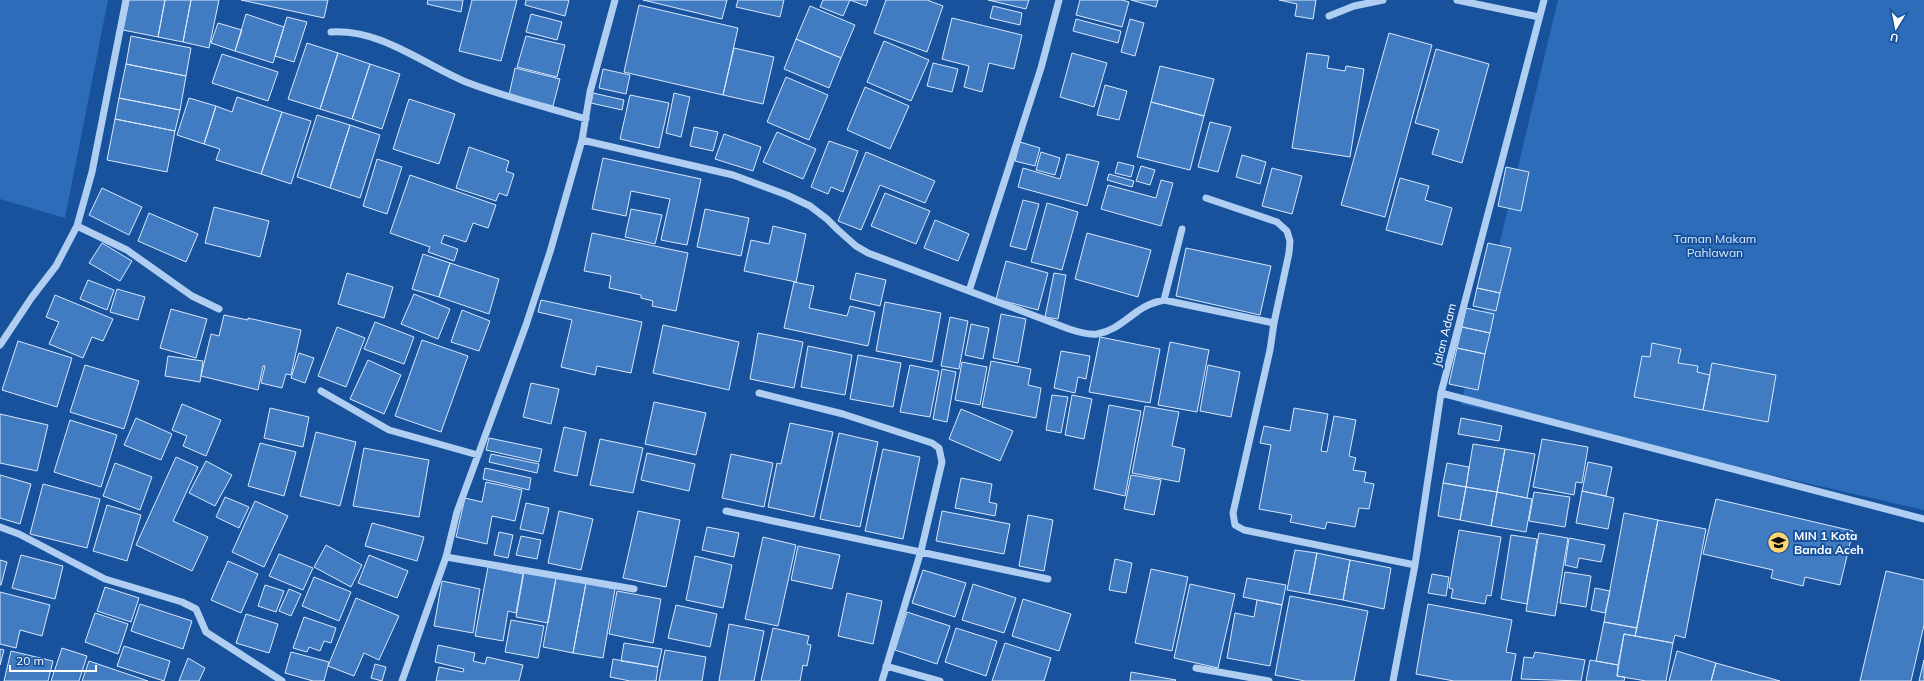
<svg xmlns="http://www.w3.org/2000/svg" width="1924" height="681" font-family="Mulish,sans-serif">
<style>
.green{fill:#2c6cb9}
.building{fill:#417bc2;stroke:#d7e8fc}
.lines{fill:none;stroke-linecap:round;stroke-linejoin:round}
.minor{stroke:#afcef2;stroke-width:7}
.labels{text-anchor:middle;dominant-baseline:central;stroke-width:4;stroke-linejoin:round;paint-order:stroke}
.park-label{font-size:12px;fill:#d7e8fc;stroke:#18529c}
.street-label{font-size:12px;fill:#fff;stroke:#18529c}
.poi-label{font-size:12px;font-weight:bold;fill:#fff;stroke:#18529c;text-anchor:start}
</style>
<rect width="100%" height="100%" fill="#18529c"/>
<path class="green" d="M0,0H108L65,218L0,199Z
M1558,0H1924V510L1461,404Z"/>
<path class="building" d="M129,0H165L158,37L123,30Z
M165,0H191L183,42L158,37Z
M191,0H219L209,48L183,42Z
M241,0H328L324,18Z
M428,0H463L461,12L427,4Z
M472,0H517L501,61L459,51Z
M526,0H569L565,16L525,5Z
M643,0H727L722,19Z
M738,0H784L780,17L736,7Z
M823,0H850L843,16L820,7Z
M850,0H868L866,6Z
M886,0H927L943,6L927,52L874,33Z
M988,0H1029L1026,9Z
M1080,0H1122L1129,2L1122,27L1076,15Z
M1131,0H1158L1156,7Z
M1279,0H1316L1313,19L1295,16L1297,4Z
M639,5L738,28L723,95L624,72Z
M810,6L855,25L841,58L796,39Z
M993,6L1022,13L1020,25L990,18Z
M246,14L284,27L273,63L235,51Z
M531,14L562,22L557,40L526,32Z
M287,17L307,22L294,62L275,56Z
M952,18L1022,35L1014,69L989,63L982,92L964,87L969,66L942,59Z
M1076,19L1121,31L1118,43L1073,31Z
M1130,19L1144,23L1135,56L1121,52Z
M218,23L242,30L235,51L211,43Z
M1389,33L1432,45L1385,217L1341,205Z
M131,36L191,48L186,76L126,64Z
M526,36L565,45L557,77L517,67Z
M796,39L841,58L829,88L784,69Z
M884,41L929,60L911,101L867,82Z
M307,43L338,53L320,109L288,99Z
M734,48L774,57L763,104L723,95Z
M1436,49L1489,64L1462,163L1432,154L1439,130L1415,123Z
M338,53L370,64L352,119L320,109Z
M1072,53L1107,63L1094,107L1060,97Z
M1307,53L1329,56L1327,68L1345,71L1346,66L1364,69L1350,157L1292,148Z
M222,54L278,72L268,101L212,83Z
M933,63L958,69L952,92L927,86Z
M126,64L186,76L180,110L119,98Z
M370,64L400,74L382,129L352,119Z
M1160,66L1214,79L1204,116L1151,102Z
M515,68L560,79L553,106L509,95Z
M603,69L630,75L626,94L599,88Z
M786,77L828,95L809,140L767,122Z
M1105,85L1127,91L1119,120L1097,115Z
M865,87L909,106L890,149L847,130Z
M593,93L624,100L622,110L591,103Z
M674,93L690,97L681,137L666,133Z
M630,95L669,103L659,148L620,139Z
M237,97L282,112L261,174L216,160L220,149L204,144L216,106L232,112Z
M119,98L180,110L175,131L115,119Z
M189,98L216,106L204,144L177,135Z
M409,99L455,114L439,164L393,149Z
M1151,102L1204,116L1190,170L1137,157Z
M282,112L311,121L291,184L261,174Z
M317,115L350,125L330,188L297,177Z
M115,119L175,131L167,172L107,160Z
M1210,122L1231,127L1218,172L1198,167Z
M350,125L380,135L360,198L330,188Z
M694,127L718,132L713,151L690,146Z
M777,132L816,149L803,179L763,162Z
M724,134L761,147L753,171L715,159Z
M829,141L858,151L843,192L831,187L828,194L811,187Z
M1020,142L1040,148L1035,166L1015,161Z
M469,147L509,161L506,171L514,174L507,196L499,193L496,201L456,188Z
M866,152L935,181L925,203L880,185L861,230L838,221Z
M1041,152L1060,158L1055,175L1036,170Z
M1067,154L1099,162L1087,206L1018,187L1023,168L1060,179Z
M1242,155L1266,162L1260,184L1236,177Z
M603,158L701,179L687,245L661,240L670,199L631,191L626,216L592,209Z
M377,159L402,167L387,214L363,206Z
M1118,162L1134,166L1131,177L1115,173Z
M1141,166L1155,170L1150,185L1136,181Z
M1506,167L1529,172L1521,211L1498,206Z
M1272,168L1302,176L1292,214L1262,206Z
M1109,174L1134,181L1132,187L1107,180Z
M410,175L496,205L488,228L473,223L466,242L444,235L441,243L458,249L454,261L428,252L430,247L390,233Z
M1400,178L1429,186L1425,200L1452,208L1442,245L1386,230Z
M1161,180L1173,183L1161,226L1101,209L1108,185L1156,198Z
M102,188L142,207L129,235L89,215Z
M885,193L930,211L916,244L871,226Z
M1023,200L1039,204L1026,250L1010,246Z
M1047,203L1078,212L1062,270L1031,262Z
M214,207L269,221L260,257L205,243Z
M631,209L662,215L655,244L625,237Z
M705,209L749,218L741,256L697,247Z
M149,213L198,234L186,262L138,241Z
M935,220L969,234L958,261L924,248Z
M773,226L806,234L796,282L744,271L751,240L769,244Z
M592,233L688,253L676,311L652,306L653,301L641,298V295L609,288L611,276L584,271Z
M1087,233L1151,250L1138,297L1075,279Z
M102,243L132,261L120,281L89,263Z
M1488,243L1511,248L1500,293L1477,288Z
M1186,248L1271,266L1260,315L1176,296Z
M423,254L450,263L439,297L412,289Z
M1006,261L1048,273L1038,310L996,299Z
M450,263L499,279L489,314L439,297Z
M347,273L393,287L384,318L338,304Z
M856,273L886,280L880,306L850,299Z
M1054,273L1066,275L1058,319L1045,317Z
M88,280L114,290L107,310L80,299Z
M794,282L814,286L809,308L847,316L850,306L875,312L868,346L784,328Z
M1477,288L1500,293L1496,311L1473,306Z
M117,289L145,297L138,320L110,312Z
M414,294L450,309L438,339L401,324Z
M55,295L113,319L103,341L92,337L83,358L49,344L59,322L46,317Z
M541,300L642,322L631,373L597,366L595,375L561,367L572,320L538,312Z
M885,302L941,313L932,362L876,351Z
M1466,308L1494,314L1490,333L1462,327Z
M171,309L207,319L196,358L160,348Z
M462,310L490,321L479,351L451,342Z
M1001,314L1026,319L1018,363L993,358Z
M224,315L248,320V318L301,330L291,375L286,374L282,388L261,383L265,366H263L258,390L201,376L211,334L219,336Z
M950,317L968,321L959,369L941,366Z
M375,322L414,337L404,364L364,349Z
M971,324L989,328L983,359L965,355Z
M663,325L739,342L729,390L653,373Z
M337,327L365,338L346,387L318,376Z
M1462,327L1490,333L1485,354L1457,348Z
M758,333L803,342L794,388L750,379Z
M1100,337L1160,349L1150,403L1089,392Z
M422,340L468,356L441,432L395,416Z
M18,341L72,358L57,407L2,390Z
M1170,342L1209,350L1197,412L1158,405Z
M1652,343L1681,349L1678,363L1698,366L1697,372L1710,375L1703,410L1634,397L1642,356L1650,357Z
M808,346L852,355L845,395L801,387Z
M1457,348L1485,354L1478,390L1449,384Z
M1061,351L1090,356L1086,379L1078,377L1075,393L1054,388Z
M299,353L314,358L305,383L291,378Z
M858,355L901,363L893,407L850,399Z
M168,356L203,361L200,382L165,376Z
M368,360L401,375L384,414L350,399Z
M991,361L1031,369L1028,385L1041,388L1036,418L982,407Z
M962,362L987,367L980,405L955,400Z
M1712,363L1776,375L1768,422L1703,410Z
M85,365L139,381L124,429L70,412Z
M910,365L939,371L930,417L900,412Z
M1208,365L1240,372L1231,417L1200,411Z
M942,369L956,372L947,422L933,419Z
M531,383L559,389L551,424L523,417Z
M1052,395L1068,397L1061,433L1046,430Z
M1072,395L1092,399L1084,439L1065,435Z
M654,402L706,413L696,455L645,444Z
M182,404L221,420L206,456L183,446L187,436L172,430Z
M1109,405L1141,411L1125,496L1094,489Z
M1145,406L1179,412L1172,446L1185,449L1179,482L1132,473Z
M270,408L309,417L303,447L264,438Z
M1294,408L1328,414L1321,451L1327,452L1334,416L1356,420L1349,456L1356,458L1353,470L1366,472L1364,482L1374,484L1369,509L1359,508L1355,527L1327,522L1325,529L1290,522L1292,515L1259,509L1271,445L1260,443L1264,426L1290,431Z
M961,409L1013,431L1000,461L949,439Z
M0,414L48,425L37,471L0,463Z
M136,418L172,434L161,460L124,445Z
M1461,418L1502,426L1499,441L1458,434Z
M70,420L117,435L101,487L54,472Z
M790,423L833,432L814,517L768,507L777,463L781,464Z
M564,427L586,432L577,476L554,471Z
M316,432L356,442L340,506L300,496Z
M839,433L878,442L860,527L820,519Z
M489,438L542,449L539,462L486,450Z
M600,439L643,448L633,493L590,485Z
M1542,439L1588,447L1582,483L1576,482L1574,495L1533,487Z
M260,443L296,452L284,496L248,486Z
M1473,444L1505,449L1497,492L1466,487Z
M364,448L429,460L419,517L353,506Z
M883,449L920,457L903,539L865,531Z
M1505,449L1535,454L1527,498L1497,492Z
M647,453L695,464L689,491L641,480Z
M491,454L539,464L537,473L489,462Z
M731,454L773,463L764,507L722,498Z
M176,457L198,467L173,521L208,537L192,571L136,545Z
M206,461L232,475L215,506L189,493Z
M1588,462L1612,467L1606,496L1582,491Z
M115,463L152,477L140,510L103,496Z
M1447,463L1469,467L1466,487L1443,483Z
M485,468L531,478L529,490L483,479Z
M0,475L31,484L20,524L0,518Z
M1131,475L1161,480L1154,515L1124,509Z
M961,478L992,484L989,502L997,504L995,516L955,508Z
M486,482L522,490L515,521L492,516L487,544L456,537L465,498L482,502Z
M1443,483L1466,487L1460,520L1438,516Z
M43,484L100,499L87,548L30,534Z
M1466,487L1497,492L1491,526L1460,520Z
M1582,491L1614,498L1608,529L1576,523Z
M1497,492L1532,499L1526,532L1491,526Z
M1534,492L1570,497L1565,527L1529,521Z
M225,497L249,507L239,528L216,517Z
M1716,499L1853,531L1840,585L1805,577L1803,586L1771,578L1773,570L1703,554Z
M255,501L288,516L264,567L232,552Z
M526,503L549,508L543,534L520,529Z
M107,505L141,515L127,561L93,551Z
M559,511L593,519L581,570L548,563Z
M638,511L680,520L666,587L623,578Z
M942,511L1010,524L1004,554L936,541Z
M1624,513L1658,520L1637,628L1604,622Z
M1028,515L1053,520L1044,571L1019,566Z
M1658,520L1706,529L1685,638L1675,635L1673,643L1635,636Z
M372,523L424,537L417,561L365,546Z
M707,527L739,533L734,557L702,550Z
M1459,530L1501,537L1491,596L1487,595L1485,604L1451,598L1453,589L1449,588Z
M499,532L513,535L508,558L494,555Z
M1539,533L1568,538L1555,616L1526,611Z
M1511,535L1537,539L1527,604L1501,599Z
M521,536L541,540L537,559L516,555Z
M763,537L796,545L778,626L745,619Z
M1569,538L1605,545L1601,562L1579,558L1577,568L1565,565Z
M326,545L362,565L351,587L314,567Z
M798,546L840,555L832,589L791,580Z
M1295,550L1317,553L1309,594L1287,590Z
M1317,553L1350,560L1343,600L1309,594Z
M279,554L313,568L303,590L269,576Z
M21,555L63,566L55,599L12,588Z
M369,555L408,571L397,598L358,583Z
M695,556L732,565L723,608L686,600Z
M1115,559L1132,563L1126,593L1109,590Z
M0,560L7,562L1,585H0Z
M1350,560L1391,568L1384,609L1343,600Z
M228,561L258,574L241,613L211,600Z
M488,567L523,574L516,613L508,611L503,641L475,636Z
M1151,569L1188,577L1172,651L1135,643Z
M923,570L966,583L955,617L912,603Z
M1886,571L1924,580V625L1911,681H1860Z
M524,572L556,578L548,623L516,617Z
M1565,572L1591,576L1586,607L1560,603Z
M1432,574L1449,577L1446,596L1428,593Z
M314,577L351,592L339,621L302,606Z
M556,578L586,583L573,653L543,647Z
M1247,578L1286,585L1282,605L1243,597Z
M442,581L480,589L473,633L434,626Z
M586,583L615,589L603,658L573,653Z
M973,584L1016,598L1004,633L962,620Z
M1190,584L1235,594L1218,668L1174,658Z
M265,585L284,591L276,612L258,606Z
M105,587L139,598L131,622L97,611Z
M1595,588L1610,591L1605,613L1591,610Z
M289,589L301,594L291,616L279,611Z
M617,591L661,599L653,643L609,634Z
M0,592L50,605L42,636L20,630L16,648L0,644Z
M847,593L882,601L873,644L838,636Z
M1290,596L1368,611L1354,681H1305L1275,675Z
M356,598L399,616L379,660L364,653L354,676L328,666Z
M1023,599L1071,614L1059,651L1012,636Z
M1257,600L1282,605L1270,666L1227,658L1235,613L1254,617Z
M140,604L192,621L183,649L131,631Z
M1428,604L1512,620L1506,652L1516,654L1511,681H1454L1416,674Z
M676,605L717,614L710,647L668,638Z
M907,612L950,626L937,664L895,650Z
M95,613L128,624L118,654L85,642Z
M246,614L278,624L269,653L236,643Z
M304,617L336,628L331,643L324,641L320,651L309,647L307,652L293,648Z
M511,620L544,626L538,658L505,652Z
M1604,622L1637,628L1635,636L1624,634L1618,665L1596,661Z
M729,624L764,631L754,681H719Z
M773,628L809,636L807,644L811,645L807,666L803,665L800,681H761Z
M956,628L997,641L986,676L945,662Z
M1624,634L1673,643L1666,681H1646L1617,676Z
M624,643L662,649L658,667L621,661Z
M1005,643L1051,658L1044,681H992Z
M438,645L475,653L473,661L485,664L487,657L523,665L519,681H436L439,667L463,672L464,669L435,662Z
M124,646L170,661L164,681L117,666Z
M62,648L87,656L79,681H51Z
M0,649L4,650L0,665Z
M665,650L706,657L702,681H659Z
M11,651L53,661L48,681H4Z
M1677,651L1716,663L1711,681H1669Z
M291,652L329,662L324,681H313L285,673Z
M1535,652L1585,660L1581,681L1521,679L1524,657L1533,658Z
M188,658L205,668L199,681H179Z
M613,659L658,667L656,681H630L610,677Z
M1590,660L1618,665L1617,676L1625,677L1624,681H1586Z
M1924,660V681H1919Z
M89,661L148,681H82Z
M1716,663L1780,681H1711Z
M375,664L386,667L382,681L371,678Z
M1131,672L1176,680L1175,681H1130Z"/>
<g class="lines">
<path class="minor" d="M1457,0L1539,17
M1329,16L1354,6L1383,0
M331,32C381,29 421,63 466,82C505,97 546,107 586,119
M582,140L733,175L787,195L810,206L827,219L838,230L856,246L868,253L969,291L1041,68L1059,0
M1206,198L1277,222L1287,231L1290,241L1289,253L1274,323
M77,226L127,250L192,296L219,309
M969,291L1069,329C1078,332 1088,335 1097,334C1114,331 1125,320 1138,311C1146,305 1155,302 1164,300L1274,323L1270,350L1233,513L1235,525L1244,530L1415,565
M1164,300L1182,229
M0,345L32,297L56,266L77,226L92,172L126,0
M321,391L389,430L478,455
M759,393L843,414L932,443L939,448L942,462L921,551L882,681
M1441,393L1924,519
M726,511L1048,579
M0,527L19,534L105,579L182,602L196,609L206,632L282,681
M446,557L634,589
M886,666L940,681
M1196,668L1269,681
M402,681L446,557L457,512L526,325L550,252L582,140L590,92L615,0
M1393,681L1415,565L1441,393L1544,0"/>
</g>
<defs>
<symbol id="school-disc" viewBox="-11 -11 22 22"><circle r="9.5" fill="#ffd570" stroke="#18529c"/><path d="M0-5L7-2L0 1L-7-2ZM-4 1L0 2.5L4 1V4Q0 6-4 4Z" fill="#111"/></symbol>
</defs>
<g fill-rule="evenodd">
<use href="#school-disc" x="1766" y="530" width="25" height="25"/>
</g>
<g class="labels">
<g class="park-label">
<text x="1715" y="238">Taman Makam<tspan x="1715" dy="14">Pahlawan</tspan></text>
</g>
<g class="street-label">
<text transform="translate(1444 335) rotate(-76)">Jalan Adam</text>
</g>
<g class="poi-label">
<text x="1794" y="535">MIN 1 Kota<tspan x="1794" dy="14">Banda Aceh</tspan></text>
</g>
</g>
<g transform="translate(1896 28) rotate(190)" stroke="#18529c" stroke-width="3" paint-order="stroke">
<path d="M0-3L7 15L0 10L-7 15Z" fill="#ffffff"/>
<text y="-6" font-size="11" font-weight="bold" text-anchor="middle" fill="#ffffff">U</text>
</g>
<path d="M10 665v6h86v-6" fill="none" stroke="#ffffff" stroke-width="2"/>
<text x="16" y="665" font-size="12" fill="#ffffff" stroke="#18529c" stroke-width="3" paint-order="stroke">20 m</text>
</svg>
